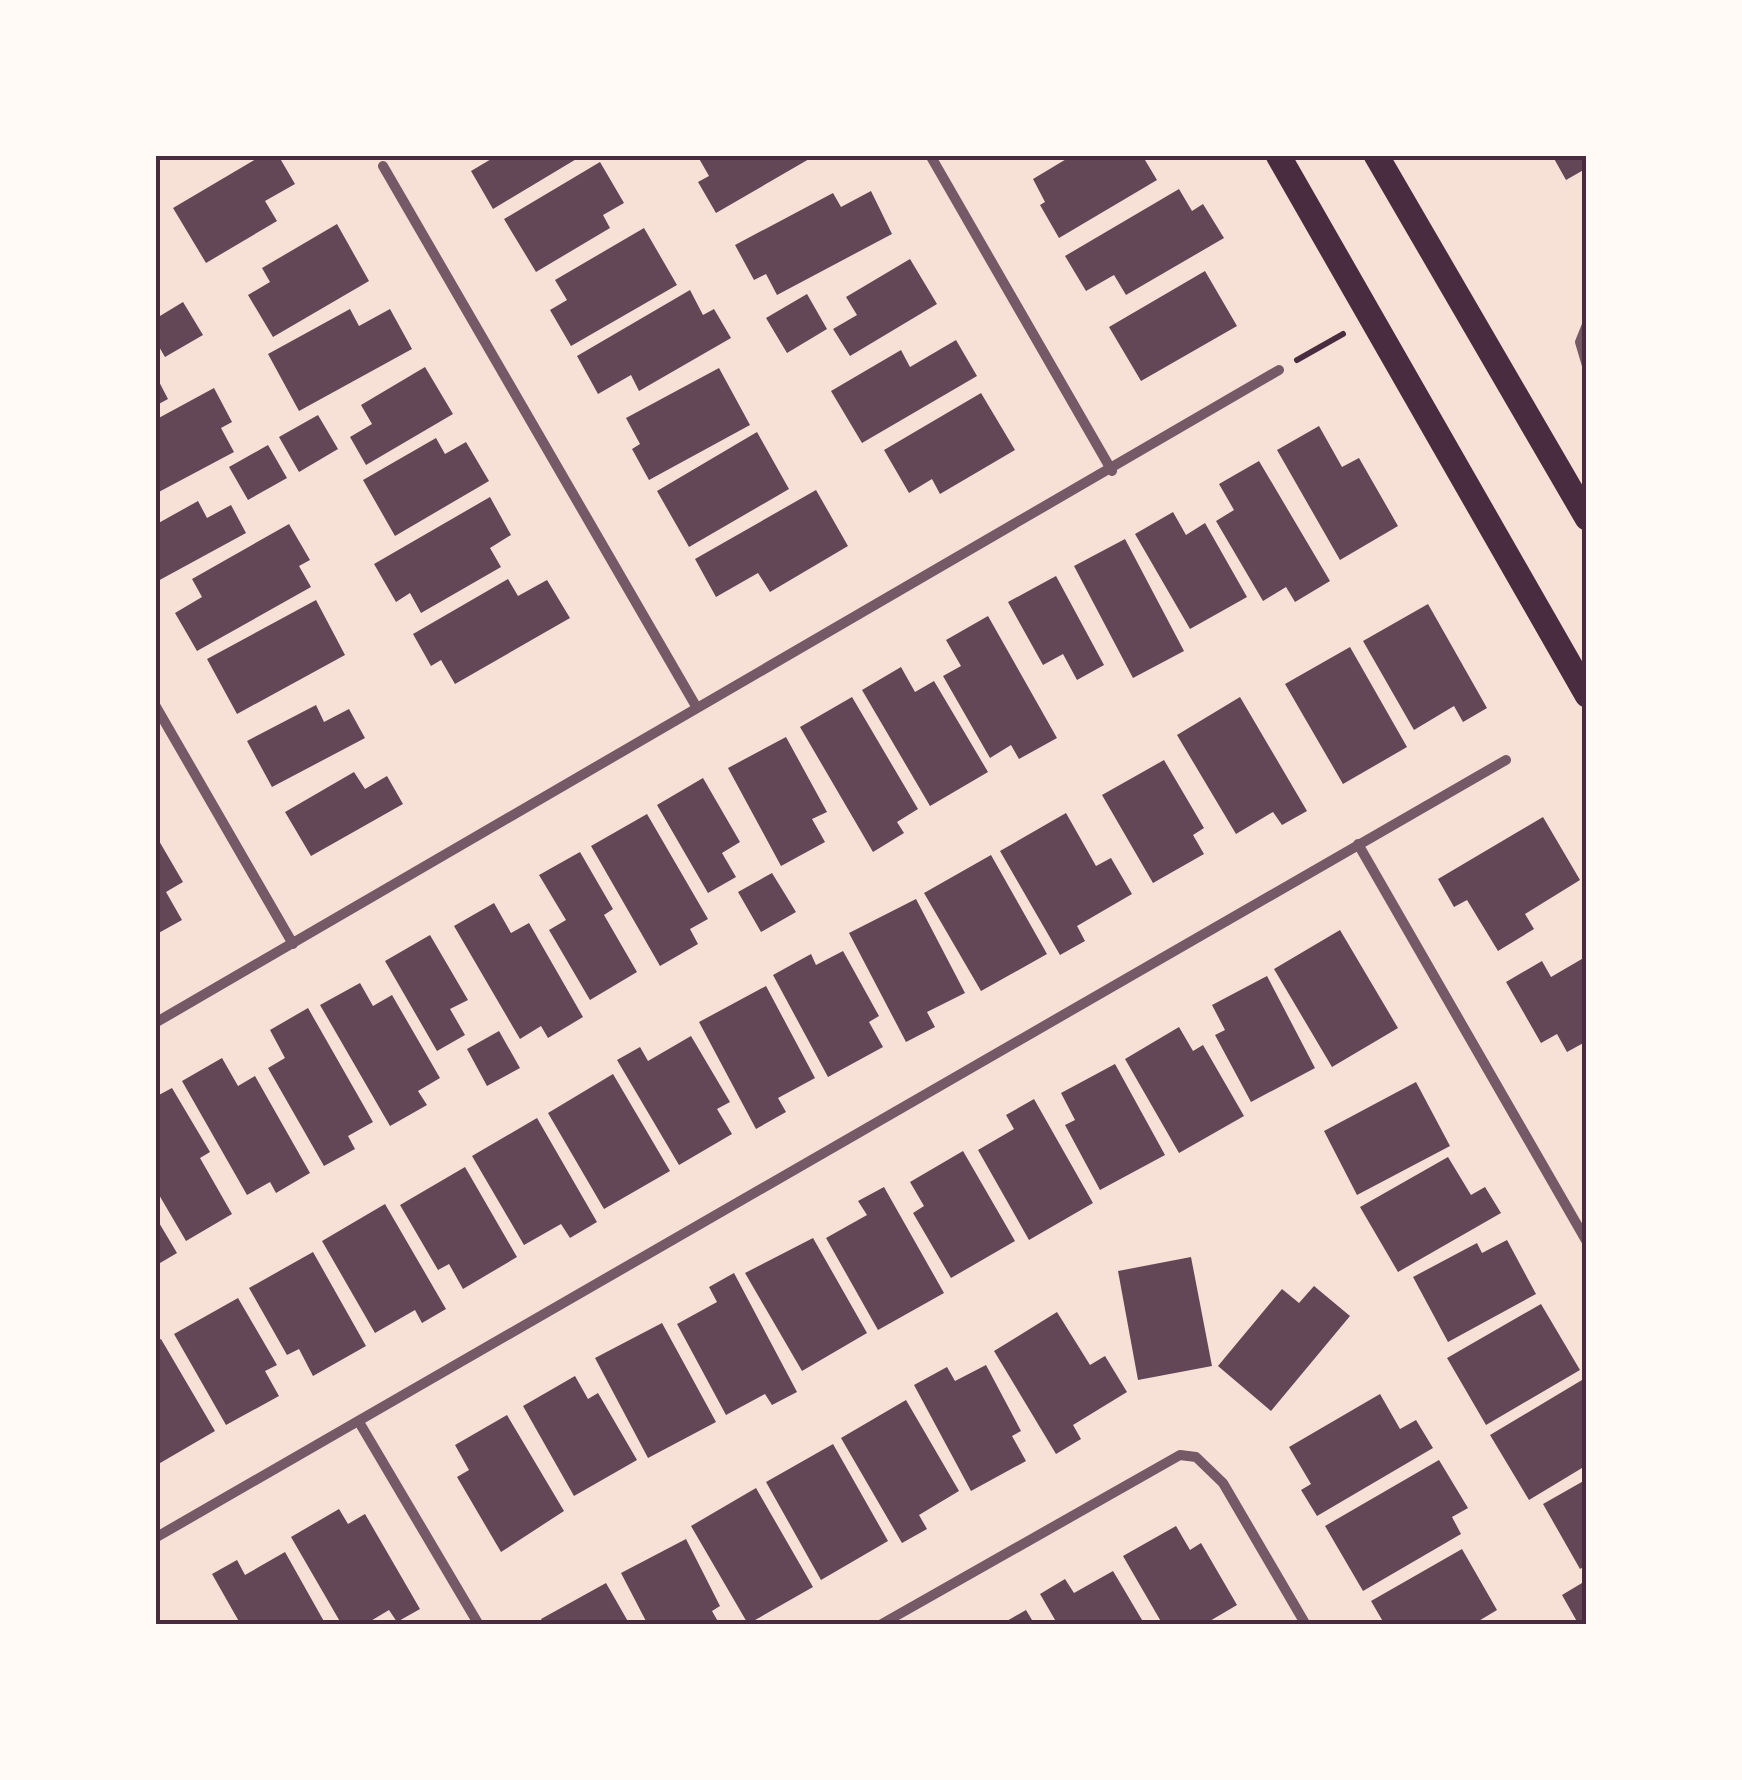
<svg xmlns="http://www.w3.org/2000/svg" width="1742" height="1780" font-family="'Space Grotesk',sans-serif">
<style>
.building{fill:#644757}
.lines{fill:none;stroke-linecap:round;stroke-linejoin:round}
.path{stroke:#4a2c40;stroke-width:6}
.service{stroke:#755966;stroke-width:8}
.minor{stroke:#755966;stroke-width:10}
.primary{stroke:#4a2c40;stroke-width:25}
.neatline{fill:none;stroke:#4a2c40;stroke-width:4}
</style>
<rect width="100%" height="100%" fill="#f7e1d7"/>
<path class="building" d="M263,155H278L295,184L265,201L277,221L206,263L173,208Z
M498,155H583L493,209L471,171Z
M697,155H816L716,213L698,182L709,176Z
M1073,155H1142L1157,180L1059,238L1040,205L1045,202L1033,179Z
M1552,155H1587V168L1566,180Z
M600,162L624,203L603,215L610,228L536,272L504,219Z
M1179,189L1192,211L1203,204L1224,238L1126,295L1114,275L1086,291L1065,256Z
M871,191L892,234L777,295L766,274L754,280L735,245L833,193L841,207Z
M337,224L369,281L273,337L248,295L270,282L262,268Z
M644,228L677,285L571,346L550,310L567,300L555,280Z
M910,259L937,304L850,356L833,329L857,315L846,297Z
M1205,271L1237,326L1141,381L1109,327Z
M690,290L703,315L714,309L731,338L639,391L631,375L598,394L577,356Z
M807,294L827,329L787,353L766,318Z
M183,302L203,335L165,357L155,340V319Z
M350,309L359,326L390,309L412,349L299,411L268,354Z
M956,340L977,376L862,443L831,391L901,350L910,367Z
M425,367L453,414L366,465L350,437L372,424L361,405Z
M719,368L750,425L649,480L632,449L640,444L626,418Z
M155,374L168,399L155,406Z
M214,388L232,422L221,428L234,452L155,494V420Z
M981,393L1015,450L940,494L932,479L909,493L884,450Z
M318,415L338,449L299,472L279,437Z
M1319,426L1342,467L1359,458L1398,526L1340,560L1277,450Z
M757,432L789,489L689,547L657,491Z
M436,438L445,454L466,442L489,481L395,536L363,480Z
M268,445L287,478L248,500L229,467Z
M1259,461L1330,581L1295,602L1286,587L1263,601L1216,521L1234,510L1219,484Z
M816,490L848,546L770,592L758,573L716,597L695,559Z
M490,497L511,535L490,548L501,567L421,613L410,593L396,602L374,564Z
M198,501L207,518L231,505L246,533L156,582L155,525Z
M1173,512L1186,535L1205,523L1247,597L1190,629L1135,534Z
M289,524L310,560L299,566L311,587L197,651L175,613L202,597L192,579Z
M1125,539L1184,651L1133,678L1074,566Z
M1056,576L1104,665L1077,680L1063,654L1043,665L1008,602Z
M508,579L518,596L547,580L570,618L455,684L441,660L431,666L413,634Z
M316,600L345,655L237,714L207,659Z
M1428,604L1487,708L1463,722L1454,706L1414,730L1363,641Z
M988,616L1057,738L1019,759L1011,745L990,758L943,676L961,666L946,640Z
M1350,647L1407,747L1343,784L1285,684Z
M901,667L915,692L934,681L988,772L930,806L862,690Z
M852,697L918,809L897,822L904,833L873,852L800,727Z
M1240,697L1307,811L1282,825L1273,812L1236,834L1177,735Z
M316,705L324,722L349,709L365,738L272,787L247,741Z
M786,737L827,812L812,819L825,842L781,866L728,768Z
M1164,760L1204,828L1193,835L1204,854L1153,883L1102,795Z
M354,772L365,789L387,776L403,804L311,856L285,812Z
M703,778L740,842L722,853L736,877L708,893L657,805Z
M1066,813L1096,866L1111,858L1132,894L1077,926L1085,941L1060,955L1000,851Z
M647,814L708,919L690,929L698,944L660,966L591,846Z
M1543,817L1580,880L1525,914L1534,929L1498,951L1467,900L1454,907L1438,879Z
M155,834L183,882L166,892L182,920L155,935Z
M580,852L613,909L604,915L637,972L590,1000L549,930L566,920L539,875Z
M991,855L1047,954L981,991L924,893Z
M772,873L796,912L761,932L738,892Z
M916,899L965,993L927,1012L935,1027L906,1042L849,933Z
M494,903L511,933L529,923L583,1017L548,1038L541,1026L520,1039L454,926Z
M1340,930L1398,1028L1332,1067L1274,969Z
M430,935L468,1000L450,1009L465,1035L437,1051L385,961Z
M843,951L879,1016L869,1022L883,1047L828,1077L773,975L811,954L816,965Z
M1587,956V1041L1567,1052L1557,1034L1541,1043L1506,982L1542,961L1551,977Z
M1267,976L1315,1068L1251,1102L1215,1035L1225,1030L1212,1005Z
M360,983L373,1006L392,995L440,1078L418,1091L427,1105L390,1126L320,1005Z
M766,986L815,1078L778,1098L786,1112L756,1129L699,1022Z
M308,1008L373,1122L348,1136L355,1149L324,1166L268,1068L285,1058L270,1030Z
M1179,1027L1193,1051L1203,1045L1244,1116L1179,1153L1125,1059Z
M499,1031L520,1068L487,1086L467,1049Z
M691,1036L730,1102L717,1109L732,1134L679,1165L617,1060L640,1047L648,1061Z
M222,1058L238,1086L255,1076L310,1173L276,1193L270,1182L247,1195L182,1081Z
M1115,1064L1165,1155L1100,1190L1065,1125L1075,1120L1061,1093Z
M613,1074L670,1171L604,1209L548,1113Z
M1416,1082L1450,1146L1357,1195L1324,1131Z
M172,1088L210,1152L200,1158L232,1214L186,1241L155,1188V1097Z
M1034,1099L1093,1203L1029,1240L978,1150L1014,1129L1006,1115Z
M537,1118L597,1222L570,1238L561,1224L524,1245L472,1156Z
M963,1151L1015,1241L951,1278L913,1213L924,1206L910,1182Z
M1448,1157L1471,1195L1485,1187L1501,1213L1398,1272L1360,1207Z
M465,1167L517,1257L463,1289L449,1264L438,1270L400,1205Z
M884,1187L944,1293L878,1330L826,1238L867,1215L858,1201Z
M385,1204L446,1309L422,1323L415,1310L375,1333L322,1241Z
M155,1216L177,1253L155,1266Z
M813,1238L867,1333L802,1371L745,1273Z
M1507,1240L1536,1294L1448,1342L1413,1277L1477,1243L1482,1253Z
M313,1252L366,1346L313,1376L299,1349L287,1355L249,1288Z
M1191,1257L1212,1366L1138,1380L1118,1271Z
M734,1273L797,1392L772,1405L765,1394L726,1415L677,1324L717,1302L709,1287Z
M1314,1286L1350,1316L1271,1411L1218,1366L1282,1289L1299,1303Z
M238,1298L277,1365L265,1371L279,1396L226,1425L174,1334Z
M1541,1304L1580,1370L1486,1425L1447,1358Z
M1057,1312L1090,1365L1105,1356L1127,1392L1073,1425L1081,1439L1056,1454L994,1351Z
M662,1323L716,1422L648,1458L595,1358Z
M161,1339L215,1431L155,1466V1342Z
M986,1365L1021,1431L1012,1436L1026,1461L971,1491L914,1385L947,1367L955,1381Z
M575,1376L588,1399L598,1393L637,1460L574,1496L523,1406Z
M1587,1377V1465L1529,1500L1490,1435Z
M1380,1394L1400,1429L1416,1420L1433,1448L1317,1516L1301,1490L1311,1484L1289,1447Z
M906,1400L959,1491L919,1515L927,1529L902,1543L841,1438Z
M507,1415L564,1511L501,1552L457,1477L469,1470L455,1445Z
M833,1444L888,1541L821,1580L766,1482Z
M1439,1460L1468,1508L1452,1517L1461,1534L1363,1591L1325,1526Z
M1587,1479V1565L1580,1569L1543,1504Z
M756,1488L813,1587L748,1624L691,1526Z
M339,1509L348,1524L365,1514L420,1609L397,1622L389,1610L364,1625H342L291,1537Z
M1176,1526L1190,1550L1201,1543L1237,1605L1203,1625H1163L1123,1556Z
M686,1539L720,1606L712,1611L720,1625H648L621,1573Z
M1462,1549L1497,1610L1472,1625H1385L1371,1601Z
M285,1552L326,1625H241L212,1574L237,1560L245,1575Z
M1113,1571L1145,1625H1058L1040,1594L1065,1579L1074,1593Z
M1587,1580V1625H1579L1562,1595Z
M606,1583L630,1625H544L541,1619Z
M1026,1610L1035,1625H1000Z"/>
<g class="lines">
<path class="path" d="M1297,360L1343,334"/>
<path class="service" d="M1587,322L1579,342L1587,369"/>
<path class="minor" d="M930,155L1112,471
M383,166L697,708
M155,705L293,944
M1358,844L1587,1242
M155,1023L1279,370
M359,1422L479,1625
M155,1538L1506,760
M880,1625L1180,1455L1196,1457L1223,1483L1306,1625"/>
<path class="primary" d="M1278,155L1587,695
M1376,155L1587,518"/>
</g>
<rect width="1742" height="1780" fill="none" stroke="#fffaf5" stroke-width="315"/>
<rect x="158" y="158" width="1426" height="1464" class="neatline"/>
</svg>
